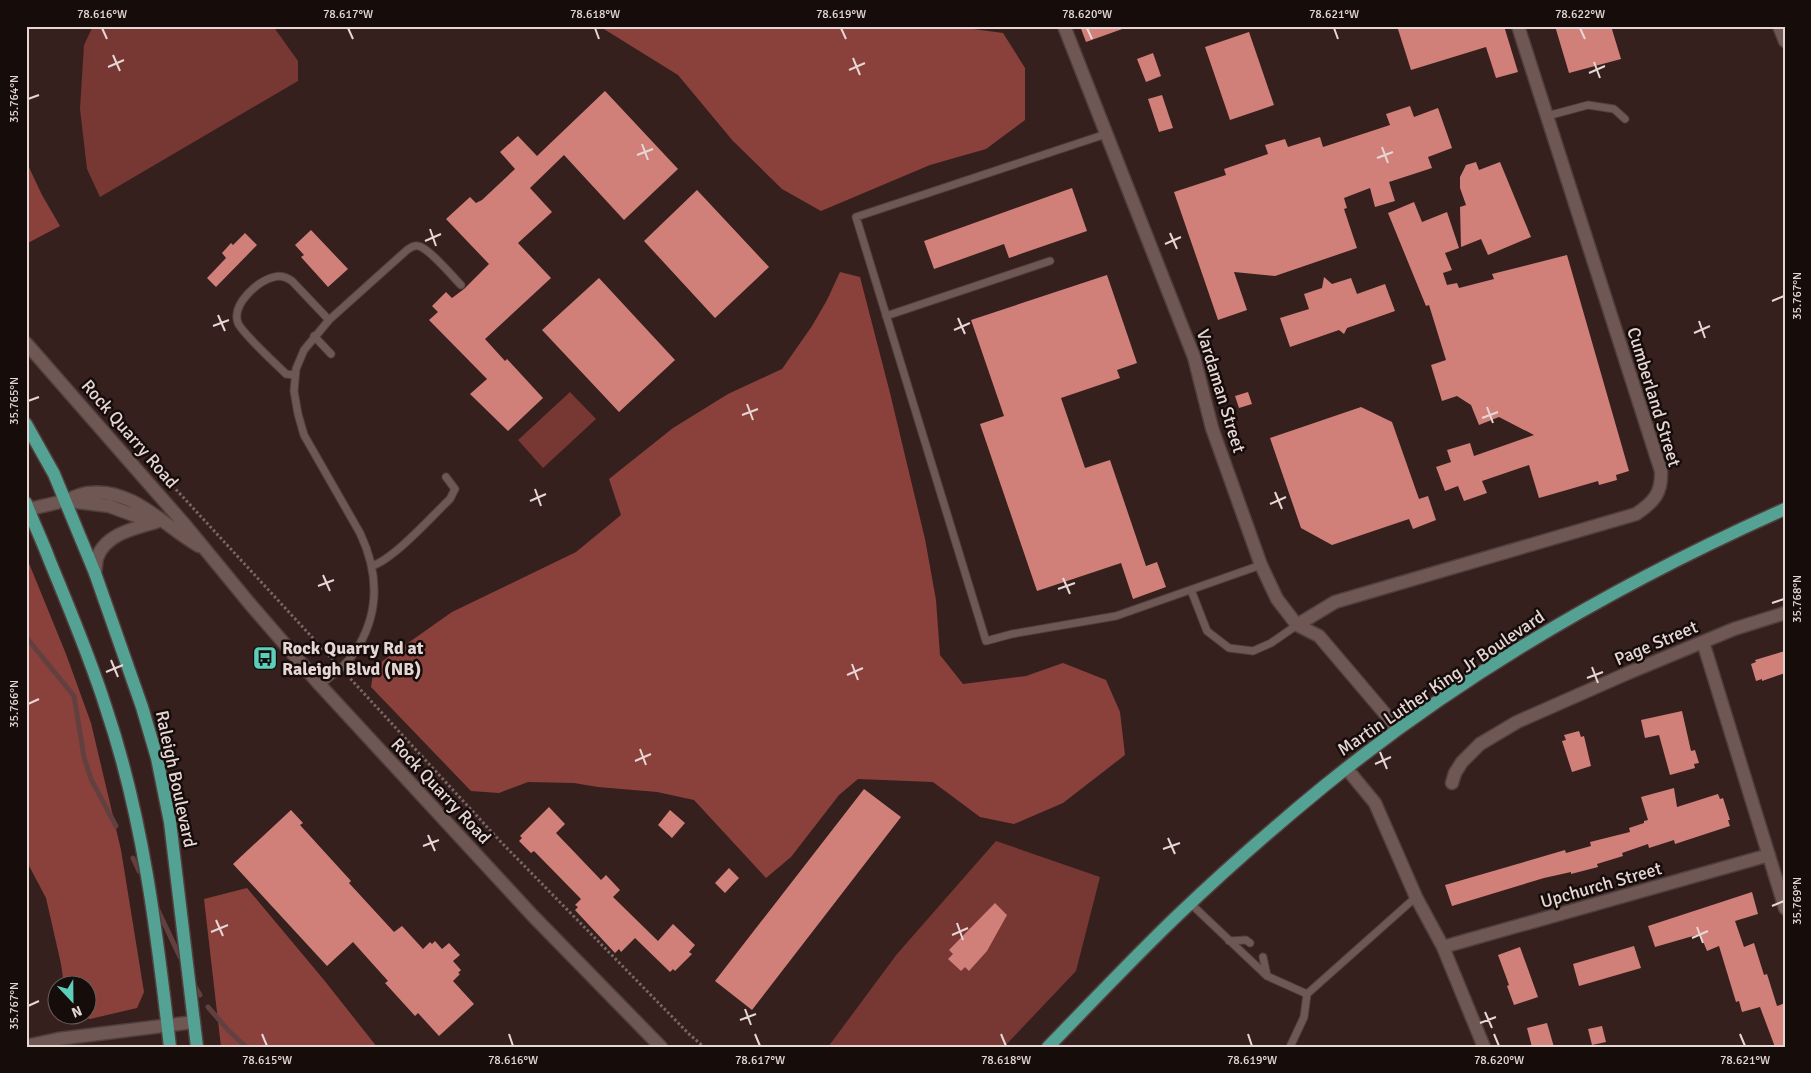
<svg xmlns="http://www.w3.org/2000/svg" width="1811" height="1073" font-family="Signika,sans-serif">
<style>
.green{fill:#773732}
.forest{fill:#8a413c}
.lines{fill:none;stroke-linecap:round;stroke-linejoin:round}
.stream{stroke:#634040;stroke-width:5}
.building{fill:#d08079}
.lane-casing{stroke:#513f3d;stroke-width:9}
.street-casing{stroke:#513f3d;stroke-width:15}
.secondary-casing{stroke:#513f3d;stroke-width:15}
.primary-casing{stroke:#513f3d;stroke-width:15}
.path{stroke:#796765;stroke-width:3;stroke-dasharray:2.5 2.5;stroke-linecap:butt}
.lane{stroke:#6f5754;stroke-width:7}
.street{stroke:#6f5754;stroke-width:12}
.secondary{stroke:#6f5754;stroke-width:12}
.primary{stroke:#54a293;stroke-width:12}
.ticks{fill:none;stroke:#e6d7d5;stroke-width:2}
.labels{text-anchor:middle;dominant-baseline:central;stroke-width:5;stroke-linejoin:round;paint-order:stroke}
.street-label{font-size:18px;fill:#e6d7d5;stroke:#160d0b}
.poi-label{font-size:18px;font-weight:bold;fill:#e6d7d5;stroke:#160d0b;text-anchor:start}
.neatline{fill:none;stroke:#e6d7d5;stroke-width:2}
.ticks-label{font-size:12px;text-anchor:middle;fill:#e6d7d5}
</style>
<rect width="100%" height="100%" fill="#35201e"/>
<path class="green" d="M93,26H273L298,61V81L100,197L87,169L80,109L84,45Z
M570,392L596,419L543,468L518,440Z
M996,841L1100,877L1076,971L1004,1047H828L897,954Z"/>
<path class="forest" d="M599,26H951L1003,33L1025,68V120L986,149L930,165L821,211L782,189L733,141L678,75Z
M26,161L42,195L60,226L26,244Z
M840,272L860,277L890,393L925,539L936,600L940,655L963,684L1026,676L1063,663L1106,680L1120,712L1125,755L1063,803L1014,824L980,817L933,782L858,779L839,795L791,857L766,878L694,800L657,792L598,787L574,783L528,782L499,793L471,791L371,687L374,667L452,612L576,552L621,515L609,479L673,428L728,394L782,369L812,326L827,300Z
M26,556L66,654L91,723L121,850L144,992L137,1008L90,1019L76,1016H88V986L64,985L61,964L46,898L26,860Z
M247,888L324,980L377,1047H221L204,899Z"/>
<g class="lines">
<path class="stream" d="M26,637L74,696L84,757L91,779L116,826
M133,858L139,871
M156,906L180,957
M194,985L200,995
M208,1007L228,1030L246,1047"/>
</g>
<path class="building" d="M1080,26H1124L1125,28L1086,42Z
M1397,26H1504L1518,72L1496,78L1486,47L1411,70Z
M1555,26H1611L1621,59L1569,73Z
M1249,32L1274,105L1230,120L1205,47Z
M1153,53L1161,76L1146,82L1137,59Z
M605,91L678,169L624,220L564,155L530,188L552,212L518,243L551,278L485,339L505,361L507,359L543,398L508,431L470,394L487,379L429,320L438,312L432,306L446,292L452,298L464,289L489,264L446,219L470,197L476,203L482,200L515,169L500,152L518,136L537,156Z
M1162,95L1173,128L1159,132L1148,99Z
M1410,106L1414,117L1438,108L1452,148L1428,157L1432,168L1389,182L1395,201L1375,207L1370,188L1344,198L1347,208L1344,209L1357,248L1275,276L1234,272L1247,310L1218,320L1174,192L1226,175L1224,169L1268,154L1265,145L1285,139L1288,147L1320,137L1323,147L1390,125L1386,114Z
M1476,162L1479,170L1500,162L1531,237L1488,255L1481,239L1461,247L1460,207L1466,205L1460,188V177L1466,165Z
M1072,188L1087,231L1009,258L1004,244L934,269L924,241Z
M697,190L769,267L715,318L644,241Z
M1414,202L1422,222L1447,212L1459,248L1445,253L1452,270L1443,273L1447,285L1457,283L1459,288L1494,279L1492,274L1567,255L1629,471L1616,475L1617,480L1599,485L1598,481L1539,498L1529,465L1482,481L1487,493L1464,501L1458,486L1445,491L1436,467L1451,462L1447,450L1470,443L1474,456L1534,435L1499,417L1479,425L1471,405L1457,396L1442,401L1431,365L1446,360L1429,305L1426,306L1388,213Z
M311,230L348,269L328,287L301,257L304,255L295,245Z
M245,233L257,245L216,287L207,278L226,258L222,253L231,243L233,245Z
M1107,275L1137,363L1117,370L1120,378L1061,398L1085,468L1110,460L1146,566L1157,562L1166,587L1133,599L1121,563L1037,591L980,424L1004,416L971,320Z
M1324,277L1332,284L1351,278L1357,294L1385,284L1395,311L1347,328L1344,334L1339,330L1290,347L1280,318L1309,309L1304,294L1322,288Z
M599,278L675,360L619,412L542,330Z
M1248,392L1252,404L1239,408L1235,396Z
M1361,407L1392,422L1419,499L1428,496L1436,520L1413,529L1409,519L1332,545L1301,528L1270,438Z
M1785,651V673L1762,681V679L1756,681L1751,664L1756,662L1755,660Z
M1682,711L1691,751L1695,750L1699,763L1694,764L1695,768L1670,775L1659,735L1645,738L1641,720Z
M1579,731L1581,737L1584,736L1591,766L1572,772L1562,741L1566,740L1564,735Z
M1674,788L1677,807L1718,794L1720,799L1723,798L1730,820H1728L1730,826L1675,844L1674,840L1649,848L1648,844L1622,853L1623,856L1597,864L1598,867L1571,874V872L1544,878L1452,906L1445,885L1565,850L1566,853L1591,846L1590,842L1630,832L1629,828L1644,823V821L1648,820L1641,797Z
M864,789L901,817L752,1010L715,981Z
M549,807L565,824L556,833L601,880L606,875L620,890L613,897L658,941L673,924L695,945L689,952L692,954L675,971L673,969L670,972L635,938L621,952L619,949L615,953L575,910L578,907L575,905L581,899L534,851L531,853L519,841L522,838L520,836Z
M291,810L303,823L300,825L351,881L349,883L394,932L402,926L423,949L430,942L432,944L435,941L442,949L449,943L460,955L453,961L461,970L458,973L460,974L453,981L474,1004L439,1036L418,1013L415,1016L385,983L388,981L353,942L327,966L233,864Z
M670,810L685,823L672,838L658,825Z
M729,868L739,878L725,893L715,883Z
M1752,892L1758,914L1735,921L1744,947L1754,943L1764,975L1767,974L1777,1006L1785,1003V1047H1775L1760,1007L1742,1012L1739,1001L1736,1002L1719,946L1707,951L1700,934L1655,947L1648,926Z
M995,903L1007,915L987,951L969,971L965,967L961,971L948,959L953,954L949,950Z
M1634,946L1641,968L1579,986L1573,964Z
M1520,947L1538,997L1514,1005L1507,986L1509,985L1498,955Z
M1547,1023L1554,1047H1532L1527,1028Z
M1602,1026L1606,1042L1592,1045L1588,1029Z"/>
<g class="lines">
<defs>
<path id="lane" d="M1547,116L1588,105L1614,109L1625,119
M1106,134L856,217L986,641L1012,634L1116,616L1261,565
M886,316L1050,261
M314,336L331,354
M295,375L286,374C276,364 242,333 238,323C231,304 258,281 274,277C281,275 286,277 292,281L329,320
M372,566C395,558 431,517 450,499L455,489L446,477
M1191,590L1207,631L1229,648L1253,651L1271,643L1297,625
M320,685C334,674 349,663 358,647C380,610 378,571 360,533L304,435L298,414L294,391L296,369L304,350L329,320L407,250C410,248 414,245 418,246C428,247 453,277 461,285
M1191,904L1267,976L1307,994
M1229,941L1246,940L1250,943
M1263,957L1267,976
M1290,1047L1304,1017L1307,994L1416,897"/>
<path id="street" d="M1064,26L1194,357L1212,428L1261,565L1277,599L1297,625L1319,636L1398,729
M1779,26L1785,41
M1297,625L1335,602L1636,514C1654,502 1662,493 1661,471L1518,26
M1703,642L1785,908
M1347,769L1375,803L1416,897L1443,947L1484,1047
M1452,783L1455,773L1462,762L1480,744L1517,722L1628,673L1734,629L1785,613
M1443,947L1769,855
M26,1046L58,1039L194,1022"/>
<path id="secondary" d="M26,343L186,526L250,604L320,685L533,916L661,1047
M68,501L109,506L147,520H160
M29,509C41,506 54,504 66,500C73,498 80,494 88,493C132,487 164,526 199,546
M95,573C96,568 96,562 97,558C105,534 135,528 156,522"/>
<path id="primary" d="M26,424L54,474L95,573L142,707L157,758L170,822L197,1047
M26,503C33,522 42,540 49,559C69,608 90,657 106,708C143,817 157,933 170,1047
M1048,1047C1091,1003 1133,958 1178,915C1224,871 1273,828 1323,787C1463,673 1621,582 1785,509"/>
</defs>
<use href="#lane" class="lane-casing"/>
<use href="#street" class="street-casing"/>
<use href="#secondary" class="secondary-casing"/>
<use href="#primary" class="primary-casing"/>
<path class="path" d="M159,471L333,660
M347,675L500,841L689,1034L704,1047"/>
<use href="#lane" class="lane"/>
<use href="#street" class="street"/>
<use href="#secondary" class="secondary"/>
<use href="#primary" class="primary"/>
</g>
<path class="ticks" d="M102,28L107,39M348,28L353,39M595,28L599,39M841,28L846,39M1087,28L1092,39M1334,28L1338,39M1580,28L1585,39M113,55L120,71M853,58L860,75M1594,62L1600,78M108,67L124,60M849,70L865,63M1589,73L1605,66M28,99L39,95M642,144L648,160M1382,147L1388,163M637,155L653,149M1377,158L1393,152M430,229L436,246M1170,233L1177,249M425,241L441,234M1165,244L1181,237M1772,301L1784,296M218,315L225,331M958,318L965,334M1699,321L1705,338M213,326L229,320M954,330L970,323M1694,333L1710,326M28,401L39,397M747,404L753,420M1487,407L1493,423M742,415L758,409M1482,418L1498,412M535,489L541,506M1275,492L1282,509M530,501L546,494M1270,504L1286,497M323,575L330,591M1063,578L1070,594M318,586L334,580M1058,589L1075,583M1772,603L1784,599M111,660L118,677M852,664L858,680M1592,667L1598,683M106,672L123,665M847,675L863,668M1587,678L1603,672M28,704L39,699M640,749L646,765M1380,752L1387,769M635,761L651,754M1375,764L1391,757M428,835L435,851M1168,838L1175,854M423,846L439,840M1163,849L1180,843M1772,906L1784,901M216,920L223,936M957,923L963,940M1697,927L1703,943M211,932L228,925M952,935L968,928M1692,938L1708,931M28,1006L39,1001M745,1009L751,1025M1485,1012L1492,1028M740,1020L756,1014M1480,1023L1496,1017M262,1034L267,1046M509,1034L513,1046M755,1034L760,1046M1001,1034L1006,1046M1248,1034L1252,1046M1494,1034L1499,1046M1740,1034L1745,1046"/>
<defs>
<symbol id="bus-square" viewBox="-11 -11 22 22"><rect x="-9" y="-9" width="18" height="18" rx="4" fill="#5cceba" stroke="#160d0b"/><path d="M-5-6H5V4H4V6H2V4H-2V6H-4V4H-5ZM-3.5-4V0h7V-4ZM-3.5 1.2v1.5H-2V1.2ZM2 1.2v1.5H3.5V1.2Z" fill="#111"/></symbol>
</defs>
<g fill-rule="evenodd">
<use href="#bus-square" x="251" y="644" width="28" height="28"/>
</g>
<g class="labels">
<g class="street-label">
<text transform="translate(1221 391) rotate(73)">Vardaman Street</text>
<text transform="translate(1654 397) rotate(73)">Cumberland Street</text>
<text transform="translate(130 434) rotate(49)">Rock Quarry Road</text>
<text transform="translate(1656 643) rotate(-23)">Page Street</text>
<text transform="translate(1441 683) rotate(-34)">Martin Luther King Jr Boulevard</text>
<text transform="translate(176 779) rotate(78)">Raleigh Boulevard</text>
<text transform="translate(441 791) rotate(47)">Rock Quarry Road</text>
<text transform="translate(1601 885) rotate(-16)">Upchurch Street</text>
</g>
<g class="poi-label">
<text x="282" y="648">Rock Quarry Rd at<tspan x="282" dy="21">Raleigh Blvd (NB)</tspan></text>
</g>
</g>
<rect width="1811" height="1073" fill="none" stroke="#160d0b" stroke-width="55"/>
<g transform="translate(72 1000) rotate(158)"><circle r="24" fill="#160d0b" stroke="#695e5c"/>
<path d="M0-4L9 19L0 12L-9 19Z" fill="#5cceba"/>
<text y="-8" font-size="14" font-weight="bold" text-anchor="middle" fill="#e6d7d5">N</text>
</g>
<rect x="28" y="28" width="1756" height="1018" class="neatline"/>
<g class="ticks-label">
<text x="102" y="18">78.616°W</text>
<text x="348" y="18">78.617°W</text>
<text x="595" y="18">78.618°W</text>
<text x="841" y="18">78.619°W</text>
<text x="1087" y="18">78.620°W</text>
<text x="1334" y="18">78.621°W</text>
<text x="1580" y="18">78.622°W</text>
<text transform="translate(14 99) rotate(-90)" y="4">35.764°N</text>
<text transform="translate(1797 296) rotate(-90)" y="4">35.767°N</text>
<text transform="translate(14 401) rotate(-90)" y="4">35.765°N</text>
<text transform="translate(1797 599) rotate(-90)" y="4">35.768°N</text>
<text transform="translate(14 704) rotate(-90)" y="4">35.766°N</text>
<text transform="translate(1797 901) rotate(-90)" y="4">35.769°N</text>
<text transform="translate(14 1006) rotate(-90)" y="4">35.767°N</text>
<text x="267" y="1064">78.615°W</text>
<text x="513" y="1064">78.616°W</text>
<text x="760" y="1064">78.617°W</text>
<text x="1006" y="1064">78.618°W</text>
<text x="1252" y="1064">78.619°W</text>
<text x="1499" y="1064">78.620°W</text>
<text x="1745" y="1064">78.621°W</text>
</g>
</svg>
